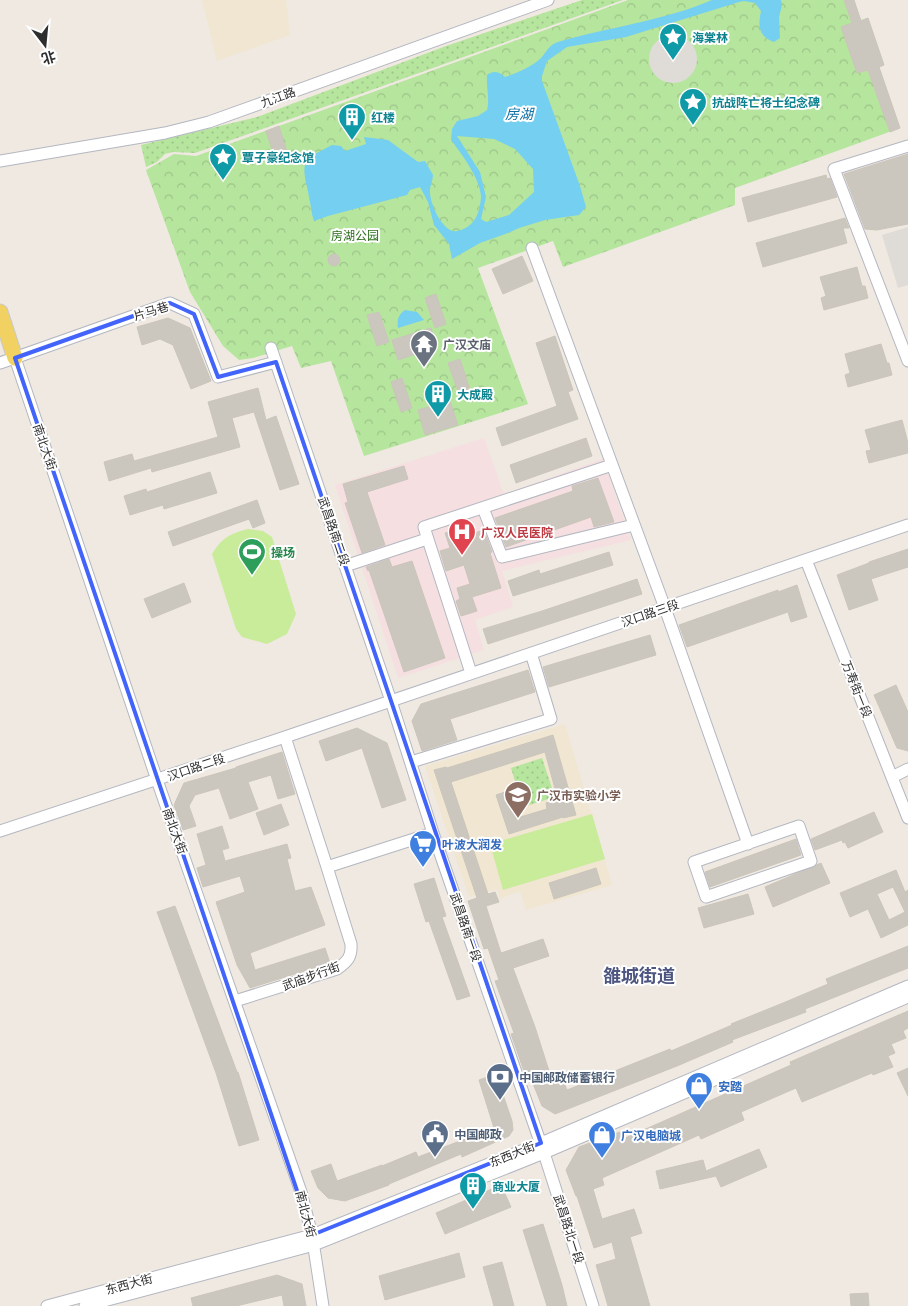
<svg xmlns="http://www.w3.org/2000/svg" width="908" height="1306" font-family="Poppins,'Noto Sans SC',sans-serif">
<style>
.education{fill:#f0e6d1}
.medical{fill:#f5dfe0}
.grass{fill:url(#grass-dots)}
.forest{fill:url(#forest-crowns)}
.pitch{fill:#c9ec9a}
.plaza{fill:#dfdcd8}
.water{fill:#75cff0;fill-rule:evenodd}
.building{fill:#cbc7bf;stroke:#cbc5ba;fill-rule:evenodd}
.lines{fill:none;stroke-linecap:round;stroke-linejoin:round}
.minor-casing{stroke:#b4b7c1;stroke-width:13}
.major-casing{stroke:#c9c9c9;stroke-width:17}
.minor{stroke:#fff;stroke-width:11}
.major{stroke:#f2d163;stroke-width:15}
.marked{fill:none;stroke:#4264fb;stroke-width:4;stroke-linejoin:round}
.labels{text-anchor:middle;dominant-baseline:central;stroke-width:4;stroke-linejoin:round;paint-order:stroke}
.culture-label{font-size:12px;font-weight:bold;fill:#0d838f;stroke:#fff;text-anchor:start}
.street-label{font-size:12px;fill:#2e2e2e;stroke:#fff}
.park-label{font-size:12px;fill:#2c6e1b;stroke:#fff}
.worship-label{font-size:12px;font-weight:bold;fill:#5b616d;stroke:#fff;text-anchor:start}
.health-label{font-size:12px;font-weight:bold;fill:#be3a42;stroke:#fff;text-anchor:start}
.leisure-label{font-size:12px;font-weight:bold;fill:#27864d;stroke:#fff;text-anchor:start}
.education-label{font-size:12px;font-weight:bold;fill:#785e54;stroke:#fff;text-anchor:start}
.shop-label{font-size:12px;font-weight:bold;fill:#366cbe;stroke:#fff;text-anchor:start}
.service-label{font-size:12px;font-weight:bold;fill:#4e5e75;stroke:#fff;text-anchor:start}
.water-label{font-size:14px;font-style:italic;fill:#0d6fa3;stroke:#fff}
.district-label{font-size:18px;font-weight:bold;fill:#4d5680;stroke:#fff}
</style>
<defs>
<pattern id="grass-dots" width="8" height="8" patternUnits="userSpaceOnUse" patternTransform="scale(1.25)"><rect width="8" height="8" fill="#b6e59e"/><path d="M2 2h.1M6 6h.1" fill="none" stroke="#9dc588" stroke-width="1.8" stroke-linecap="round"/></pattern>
<pattern id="forest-crowns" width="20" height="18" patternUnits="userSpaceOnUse" patternTransform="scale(1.25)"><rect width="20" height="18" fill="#b6e59e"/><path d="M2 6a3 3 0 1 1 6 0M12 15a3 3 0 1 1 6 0" fill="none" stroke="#9dc588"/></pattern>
</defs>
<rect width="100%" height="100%" fill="#efe9e1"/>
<path class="education" d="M202,0H286L290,35L217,61Z
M565,724L612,885L526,910L520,891L500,899L497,889L469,897L425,766Z"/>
<path class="medical" d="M484,438L504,494L603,459L631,540L502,571L513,607L475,620L484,650L398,678L335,485Z"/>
<path class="grass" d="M582,0H623L195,153L173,152L165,154L157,162L146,167L141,145L257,117L446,46Z
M542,758L555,797L523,807L511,768Z"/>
<path class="forest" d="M628,0H854L861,20L868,18L884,65L879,67L900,128L735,188V205L563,267L553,241L478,268L528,404L364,456L331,361L301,368L292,346L253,358L239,360L223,346L190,292L146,170L174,154L196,156Z"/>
<path class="pitch" d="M248,529L263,531L272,537L296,614L287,634L267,644L242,637L236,629L212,554C222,538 229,534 248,529Z
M592,814L605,859L503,890L490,844Z"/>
<path class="plaza" d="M649 59a24 24 0 1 1 48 0a24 24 0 1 1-48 0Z
M908,227V285L898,288L882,235Z"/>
<path class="water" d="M712,0H781L782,5L779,17L780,38L774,42C758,36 758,26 761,11L755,3L744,1L739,2L626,37L567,47L547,61L542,76V81L580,186L586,207L579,215L545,220L519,228L508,233L480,243L452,259L449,244L434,225L428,202L420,187L410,190L407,195L328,216L314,221C311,213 311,205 309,197C307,183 301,172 307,158L332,145L341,146L345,151L366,144L364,137L388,140L418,162L425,161L433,175C433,181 429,187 430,193C431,205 439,223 450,230C454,232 457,231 461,230C476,225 480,211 481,197C481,180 461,153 451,140L452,129L457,121L478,116L487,110C490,99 486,87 487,75C494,70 499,72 505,77C515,74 533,66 541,58C547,51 549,45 558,42C609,27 663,21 712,0ZM457,136L494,139L515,149L533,169L534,192L509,215L486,222L481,219L486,197L480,172Z
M405,310L417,312L424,320L398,328C397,320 398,315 405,310Z"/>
<path class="building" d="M844,0H854L861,21L868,18L884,65L879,67L900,128L890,132L868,70L857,73L841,27L852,23Z
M279,126L289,158L276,162L266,131Z
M908,154V224L877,230L865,229L844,174Z
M826,175L827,179L830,178L837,197L748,222L742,198Z
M845,218L849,228H843L847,243L763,267L756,243Z
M328 260a6 6 0 1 1 12 0a6 6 0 1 1-12 0Z
M522,256L533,281L503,294L492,269Z
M857,267L862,286H865L868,298L824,310L821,298L826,296L820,277Z
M436,294L446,324L435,328L425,298Z
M379,312L389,342L377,346L367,315Z
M168,318L190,328L211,381L191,389L173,345L160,339L142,345L137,327Z
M431,328L437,347L398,360L392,340Z
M555,336L573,390L568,392L578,419L502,446L496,428L557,406L536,343Z
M881,344L887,363H889L892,375L848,387L845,375L850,373L845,354Z
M460,359L470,390L459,394L448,363Z
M402,378L412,408L401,412L391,382Z
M258,388L266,420L276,416L299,484L280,490L254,412L232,418L240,447L152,472L151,468L109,481L104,462L132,454L134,461L218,437L208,402Z
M450,401L458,425L425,435L418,410Z
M902,420L908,443V453L869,463L866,451L871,450L865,430Z
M586,438L592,456L516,483L510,465Z
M404,466L408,479L367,492L385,545L362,553L345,503L348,502L343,484Z
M210,472L217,493L164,509L163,505L130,515L124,496L146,489L147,492Z
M598,478L614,522L594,527L591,517L506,547L495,518L573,491L572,486Z
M257,500L265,523L253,528L249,519L173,546L168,532Z
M465,527L468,535L484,530L492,552L490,553L501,588L472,597L477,611L461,616L456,601L460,599L457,588L470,584L464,565L446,571L440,551L450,548L445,533Z
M908,549V567L871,579L878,600L849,610L837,575L869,563V562Z
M609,552L613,565L513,596L508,581L539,570L540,574Z
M389,559L392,567L412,561L445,658L404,672L369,570L368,571L366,567Z
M637,579L642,594L488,644L483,629L542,611Z
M184,583L191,602L152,618L144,599Z
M797,585L807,617L791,622L788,612L687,647L679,625L778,590V592Z
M650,635L656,655L549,687L543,667Z
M528,670L535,692L450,719L457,740L422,751L412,721L421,704Z
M896,685L908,712V751L897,748L874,695Z
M357,728L387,743L406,800L382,808L362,748L326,761L319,741Z
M553,735L576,815L563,818V817L509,834L496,795L508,791L517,818L547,809L546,803L558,800L545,752L451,782L488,894L495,892L499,902L486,906L501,953L543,939L549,956L513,968L535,1027L550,1074L559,1070L567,1090L670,1049L671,1051L732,1025L731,1024L783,1003L828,984L826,979L908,946V968L805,1009L806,1012L732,1040L733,1042L677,1066L555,1114L542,1106L530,1076L526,1077L511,1034L514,1033L495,981L499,980L488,948L484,949L468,901L477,898L434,770L446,767L447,768Z
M282,752L295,794L278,799L271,775L248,782L258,809L230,819L219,788L195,795L189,806L196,826L183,830L174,805L184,783L236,768V767Z
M281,804L289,825L264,835L256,813Z
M874,812L883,832L848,848L845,842L843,843L842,840L815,850L811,839Z
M222,826L229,848L222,850L225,861L287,844L291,858L287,859L295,891L311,887L325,925L250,953L255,970L325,948L330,963L250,988L237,965L216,902L245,892L240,876L203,887L197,868L206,865L197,834Z
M796,839L801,855L710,887L705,872Z
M821,863L830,883L773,907L765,887Z
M596,868L601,884L554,899L549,883Z
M896,870L905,892L908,890V925L881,938L868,909L850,917L840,893ZM893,887L905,912L889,920L877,894Z
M434,878L446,916L442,917L470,996L457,1000L429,921L426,922L414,884Z
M748,894L754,914L704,928L698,908Z
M175,906L237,1072H238L259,1140L239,1146L216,1073L157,912Z
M908,1011V1028L903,1031L906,1038L891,1044L895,1053L888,1056L893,1067L873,1075L872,1073L802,1102L796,1088L741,1112L744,1120L701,1139L699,1135L602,1178L604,1185L593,1189L602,1219L634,1209L642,1233L630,1237L650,1306H608L596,1265L616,1259L612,1242L594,1248L577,1196H576L566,1170L579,1147L620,1132L623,1139L791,1065L790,1062Z
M908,1068V1096L897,1073Z
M496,1074L512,1121L513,1130L509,1136L462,1157L461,1154L389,1184V1185L345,1201L328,1198L318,1188L311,1171L331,1164L337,1181L382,1165V1166L416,1152L418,1157L494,1128L479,1080Z
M759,1149L767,1167L721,1187L716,1176L660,1189L656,1171L703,1160L706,1171Z
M501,1185L511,1207L445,1234L436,1213Z
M543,1224L562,1285L567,1306H547L523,1230Z
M459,1253L465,1277L385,1300L379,1276Z
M502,1262L514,1306H494L483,1267Z
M277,1275L302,1284L306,1306H284L282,1295L236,1306H193L191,1298Z
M868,1293L869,1306H851L850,1294Z"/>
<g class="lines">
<defs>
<path id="minor" d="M908,146L834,169L908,361
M0,161L165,133L209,122L548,0
M532,248L665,608L748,844
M271,348L391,701L433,833L544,1153L593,1306
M15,358L157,780L301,1192L312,1235L323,1306
M0,363L170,303L194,314L218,377L276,362
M483,508L502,557L634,525
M806,560L908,818
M345,566L427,539
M471,673L424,527L612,465
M285,737L327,867
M411,762L551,719L531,653
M892,777L908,769
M799,826L811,861L706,897L694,862Z
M0,831L285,737L908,525
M235,1001L337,969C347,962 352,957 351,944L327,867L433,833
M47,1306L312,1235L541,1143L908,986
M85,1306L314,1245L544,1153L908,997"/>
<path id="major" d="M0,312L15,358"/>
</defs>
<use href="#minor" class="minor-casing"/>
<use href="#major" class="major-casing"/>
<use href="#minor" class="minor"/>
<use href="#major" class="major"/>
</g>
<path class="marked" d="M170,303L194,314L218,377L276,362L541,1143L312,1235L15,358Z"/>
<defs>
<symbol id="sight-pin" viewBox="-11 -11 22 30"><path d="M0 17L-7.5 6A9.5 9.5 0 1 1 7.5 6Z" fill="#0f9aa8" stroke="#fff"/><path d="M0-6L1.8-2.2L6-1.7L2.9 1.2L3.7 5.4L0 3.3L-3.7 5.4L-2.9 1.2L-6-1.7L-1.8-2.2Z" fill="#fff"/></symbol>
<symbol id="building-pin" viewBox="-11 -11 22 30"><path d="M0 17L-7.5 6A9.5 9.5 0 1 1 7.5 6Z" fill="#0f9aa8" stroke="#fff"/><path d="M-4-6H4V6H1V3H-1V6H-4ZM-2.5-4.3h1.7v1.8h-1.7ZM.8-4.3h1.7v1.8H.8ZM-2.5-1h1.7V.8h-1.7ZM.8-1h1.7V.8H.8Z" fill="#fff"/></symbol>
<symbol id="temple-pin" viewBox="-11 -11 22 30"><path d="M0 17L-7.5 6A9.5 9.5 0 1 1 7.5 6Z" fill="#6b7280" stroke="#fff"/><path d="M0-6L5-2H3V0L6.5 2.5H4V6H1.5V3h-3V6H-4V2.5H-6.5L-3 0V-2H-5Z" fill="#fff"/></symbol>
<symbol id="hospital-pin" viewBox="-11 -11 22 30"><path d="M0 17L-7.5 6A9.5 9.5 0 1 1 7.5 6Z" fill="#e0444e" stroke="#fff"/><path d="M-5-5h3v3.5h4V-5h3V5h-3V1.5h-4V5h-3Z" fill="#fff"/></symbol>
<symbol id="stadium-pin" viewBox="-11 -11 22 30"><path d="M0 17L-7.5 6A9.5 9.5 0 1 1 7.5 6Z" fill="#2e9e5b" stroke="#fff"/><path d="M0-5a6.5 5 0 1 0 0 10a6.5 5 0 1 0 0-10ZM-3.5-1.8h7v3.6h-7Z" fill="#fff"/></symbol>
<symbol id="school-pin" viewBox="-11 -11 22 30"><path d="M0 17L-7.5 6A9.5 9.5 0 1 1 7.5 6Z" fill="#8d6e63" stroke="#fff"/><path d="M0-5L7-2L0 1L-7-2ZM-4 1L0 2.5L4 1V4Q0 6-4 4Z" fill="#fff"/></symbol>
<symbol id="supermarket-pin" viewBox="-11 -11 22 30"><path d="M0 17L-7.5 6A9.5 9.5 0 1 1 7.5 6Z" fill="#3f7fe0" stroke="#fff"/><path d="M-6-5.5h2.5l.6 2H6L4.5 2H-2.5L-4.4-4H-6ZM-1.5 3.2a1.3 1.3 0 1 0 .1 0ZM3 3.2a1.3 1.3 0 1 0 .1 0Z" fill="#fff"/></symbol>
<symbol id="bank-pin" viewBox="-11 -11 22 30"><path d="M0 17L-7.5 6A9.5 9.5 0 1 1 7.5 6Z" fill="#5c6f8a" stroke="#fff"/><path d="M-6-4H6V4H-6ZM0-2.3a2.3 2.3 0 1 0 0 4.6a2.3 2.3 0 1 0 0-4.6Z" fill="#fff"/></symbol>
<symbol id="shop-pin" viewBox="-11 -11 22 30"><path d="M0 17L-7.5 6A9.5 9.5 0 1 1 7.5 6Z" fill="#3f7fe0" stroke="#fff"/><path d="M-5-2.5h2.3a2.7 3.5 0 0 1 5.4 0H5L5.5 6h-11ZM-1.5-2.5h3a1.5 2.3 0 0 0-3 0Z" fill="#fff"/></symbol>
<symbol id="civic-pin" viewBox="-11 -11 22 30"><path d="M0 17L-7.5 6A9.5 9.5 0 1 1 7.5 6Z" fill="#5c6f8a" stroke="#fff"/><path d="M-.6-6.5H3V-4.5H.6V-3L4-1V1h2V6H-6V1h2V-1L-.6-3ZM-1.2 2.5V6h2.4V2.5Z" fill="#fff"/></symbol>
</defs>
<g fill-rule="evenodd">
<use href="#sight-pin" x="657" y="21" width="32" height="43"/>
<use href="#sight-pin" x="677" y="86" width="32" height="43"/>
<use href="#building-pin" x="336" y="101" width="32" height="43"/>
<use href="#sight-pin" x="207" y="141" width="32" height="43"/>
<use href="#temple-pin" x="408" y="328" width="32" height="43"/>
<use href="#building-pin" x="422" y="378" width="32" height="43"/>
<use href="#hospital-pin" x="446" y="516" width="32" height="43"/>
<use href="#stadium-pin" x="236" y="536" width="32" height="43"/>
<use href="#school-pin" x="502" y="779" width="32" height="43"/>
<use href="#supermarket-pin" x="407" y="828" width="32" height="43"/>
<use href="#bank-pin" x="484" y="1061" width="32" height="43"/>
<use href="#shop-pin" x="683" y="1070" width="32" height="43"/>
<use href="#civic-pin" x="419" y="1118" width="32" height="43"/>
<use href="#shop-pin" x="586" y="1119" width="32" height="43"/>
<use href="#building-pin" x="457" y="1170" width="32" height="43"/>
</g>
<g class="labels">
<g class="culture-label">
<text x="692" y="37">海棠林</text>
<text x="712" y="102">抗战阵亡将士纪念碑</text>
<text x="371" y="117">红楼</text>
<text x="242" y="157">覃子豪纪念馆</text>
<text x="457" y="394">大成殿</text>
<text x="492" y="1186">商业大厦</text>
</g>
<g class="street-label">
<text transform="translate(278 97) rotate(-20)">九江路</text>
<text transform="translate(151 311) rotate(-17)">片马巷</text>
<text transform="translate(45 447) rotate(71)">南北大街</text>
<text transform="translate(334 531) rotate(71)">武昌路南二段</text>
<text transform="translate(650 613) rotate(-19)">汉口路三段</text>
<text transform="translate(857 689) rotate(68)">万寿街一段</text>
<text transform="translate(196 767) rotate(-19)">汉口路二段</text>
<text transform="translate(175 831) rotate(70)">南北大街</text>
<text transform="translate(466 927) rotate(71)">武昌路南一段</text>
<text transform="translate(311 976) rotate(-20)">武庙步行街</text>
<text transform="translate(512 1154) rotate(-22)">东西大街</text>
<text transform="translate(306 1214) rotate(75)">南北大街</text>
<text transform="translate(569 1229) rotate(72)">武昌路北一段</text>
<text transform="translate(129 1284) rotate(-15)">东西大街</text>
</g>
<g class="park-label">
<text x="355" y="235">房湖公园</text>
</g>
<g class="worship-label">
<text x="443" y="344">广汉文庙</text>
</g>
<g class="health-label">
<text x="481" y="532">广汉人民医院</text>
</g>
<g class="leisure-label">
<text x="271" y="552">操场</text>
</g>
<g class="education-label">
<text x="537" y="795">广汉市实验小学</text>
</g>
<g class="shop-label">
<text x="442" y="844">叶波大润发</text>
<text x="718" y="1086">安踏</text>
<text x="621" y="1135">广汉电脑城</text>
</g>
<g class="service-label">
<text x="519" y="1077">中国邮政储蓄银行</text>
<text x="454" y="1134">中国邮政</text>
</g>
<g class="water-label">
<text x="519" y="114">房湖</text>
</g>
<g class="district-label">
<text x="639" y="975">雒城街道</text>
</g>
</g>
<g transform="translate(45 45) rotate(164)" stroke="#ffffff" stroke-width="4" paint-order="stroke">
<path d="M0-4L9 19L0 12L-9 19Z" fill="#2e2e2e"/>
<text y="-8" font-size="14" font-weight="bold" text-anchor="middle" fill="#2e2e2e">北</text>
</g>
</svg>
